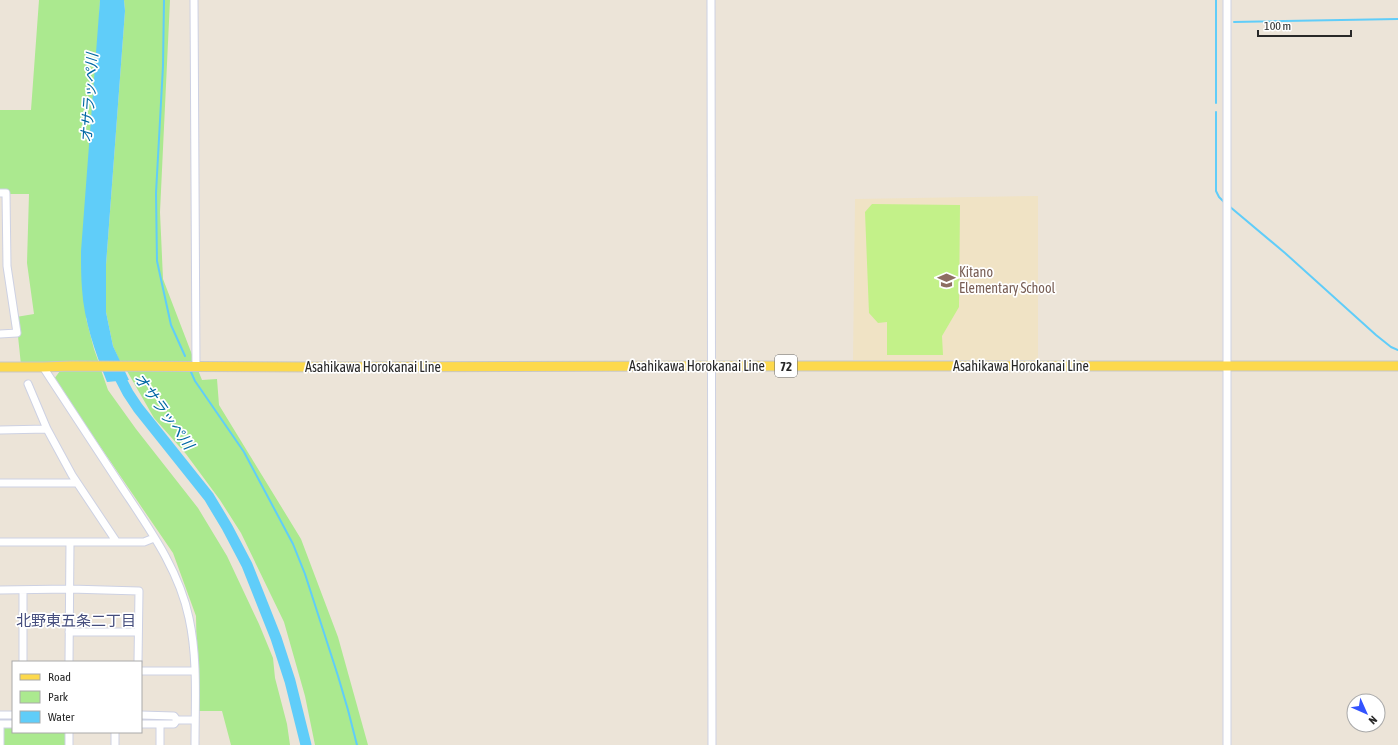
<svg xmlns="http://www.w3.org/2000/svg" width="1398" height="745" font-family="'Asap Condensed','Noto Sans JP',sans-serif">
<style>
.education{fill:#f0e3c5}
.green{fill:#abe98f}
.pitch{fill:#c3f189}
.water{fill:#60cdf9}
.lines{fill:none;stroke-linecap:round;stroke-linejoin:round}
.stream{stroke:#60cdf9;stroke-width:2}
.river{stroke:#60cdf9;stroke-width:11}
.minor-casing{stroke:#cdd1e3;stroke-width:9}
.major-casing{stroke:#c7c7c7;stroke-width:11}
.minor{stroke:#fff;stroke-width:7}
.major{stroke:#fdd94c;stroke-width:9}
.labels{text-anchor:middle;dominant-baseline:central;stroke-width:3.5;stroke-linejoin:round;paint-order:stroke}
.shield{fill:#fff;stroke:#686868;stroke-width:1}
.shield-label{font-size:13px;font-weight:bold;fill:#282828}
.education-label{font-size:14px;fill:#785e54;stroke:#fff;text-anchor:start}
.street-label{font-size:14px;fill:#282828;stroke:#fff}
.water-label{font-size:15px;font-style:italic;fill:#0168a4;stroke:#fff}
.neighbourhood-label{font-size:15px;fill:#454d7d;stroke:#fff}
</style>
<rect width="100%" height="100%" fill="#ece4d8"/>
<path class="education" d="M1038,196V360H853L855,199Z"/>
<path class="green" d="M39,0H100L86,318L94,349L99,363L21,365L16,317L34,314L27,263L29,194H0V110H31Z
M124,0H170L160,212L163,279L196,365L121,364L113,346L106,312V265L125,11Z
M101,370L108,390L136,429L198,508L227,556L259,624L273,658L275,678L287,724L290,745H231L222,711H198L196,616L173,553L54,379L60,371Z
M198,370L202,380L217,379L219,405L301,539L338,637L368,745H315L305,696L284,622L241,533L220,500L186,454L154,418L127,371Z
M3,727H13V732H67V745H3Z"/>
<path class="pitch" d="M872,204L960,205L959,307L942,336L943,355H887V322L878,323L869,313L865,212Z"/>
<path class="water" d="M100,0H124L125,11L106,265V312L113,346L129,380L107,382C95,352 84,321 82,289C81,276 81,264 81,251Z"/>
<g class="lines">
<path class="stream" d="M164,0L163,66L156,193L157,261L171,325L185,356
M1216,0V103
M1234,22L1398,19
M1216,112V191L1219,197L1225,203
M1229,206L1285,253L1376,335L1391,347L1398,350
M191,372L195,381L244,452L293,544L305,574L338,676L348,710L357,745"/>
<path class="river" d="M115,368L128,393L138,408L209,497L227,527L247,565L276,638L290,681L306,745"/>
<defs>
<path id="minor" d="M194,0L196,366
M711,0L712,745
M1227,0V745
M0,193H6L7,266L17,333L0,334
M43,367C69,407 95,447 121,486C148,527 179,569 189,618C198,659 195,703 195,745
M28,384L47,429L72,475L116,541
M0,430L47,429
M0,483H77
M0,542H144L154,538
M0,590L70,589L139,591L138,662
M23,590V662
M69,632H138
M69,662L70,542
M141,671H194
M0,715H13
M141,715L174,716L177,720H195
M0,724H13
M141,724H174L177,720
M69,732V745
M0,745V724
M115,745V732
M160,745V724"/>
<path id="major" d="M0,367H43L72,366L320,367L711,366H1398"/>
</defs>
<use href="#minor" class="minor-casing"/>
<use href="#major" class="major-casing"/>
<use href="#minor" class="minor"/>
<use href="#major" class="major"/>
</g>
<defs>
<symbol id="school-bare" viewBox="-9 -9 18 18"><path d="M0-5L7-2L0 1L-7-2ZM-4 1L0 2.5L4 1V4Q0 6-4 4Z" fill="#8d6e63" stroke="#fff" stroke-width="2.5" paint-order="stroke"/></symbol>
</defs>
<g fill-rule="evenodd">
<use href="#school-bare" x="934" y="268" width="25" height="25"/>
</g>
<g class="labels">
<rect class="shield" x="775" y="355" width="22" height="22" rx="3"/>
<g class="shield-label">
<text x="786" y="366">72</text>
</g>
<g class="education-label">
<text x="959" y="272">Kitano<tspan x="959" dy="16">Elementary School</tspan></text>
</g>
<g class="street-label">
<text x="697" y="366">Asahikawa Horokanai Line</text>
<text x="1021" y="366">Asahikawa Horokanai Line</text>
<text x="373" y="367">Asahikawa Horokanai Line</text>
</g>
<g class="water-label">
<text transform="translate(89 98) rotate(-86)">オサラッペ川</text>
<text transform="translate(164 411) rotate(54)">オサラッペ川</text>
</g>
<g class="neighbourhood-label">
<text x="76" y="620">北野東五条二丁目</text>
</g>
</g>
<rect x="12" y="661" width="130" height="72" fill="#ffffff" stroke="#a9a9a9"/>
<rect x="20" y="674" width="20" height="6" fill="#fdd94c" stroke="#a9a9a9"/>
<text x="48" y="681" font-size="12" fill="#282828">Road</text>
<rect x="20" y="691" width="20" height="12" fill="#abe98f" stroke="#a9a9a9"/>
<text x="48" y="701" font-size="12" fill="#282828">Park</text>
<rect x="20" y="711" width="20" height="12" fill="#60cdf9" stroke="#a9a9a9"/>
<text x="48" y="721" font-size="12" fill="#282828">Water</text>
<g transform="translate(1366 713) rotate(135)"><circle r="19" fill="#ffffff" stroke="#a9a9a9"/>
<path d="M0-3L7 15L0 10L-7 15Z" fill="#3353ff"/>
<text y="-6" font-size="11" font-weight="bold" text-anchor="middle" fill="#282828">N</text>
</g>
<path d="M1258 30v6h93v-6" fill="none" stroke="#282828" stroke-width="2"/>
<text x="1264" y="30" font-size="12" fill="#282828" stroke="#ffffff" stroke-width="3" paint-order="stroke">100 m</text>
</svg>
